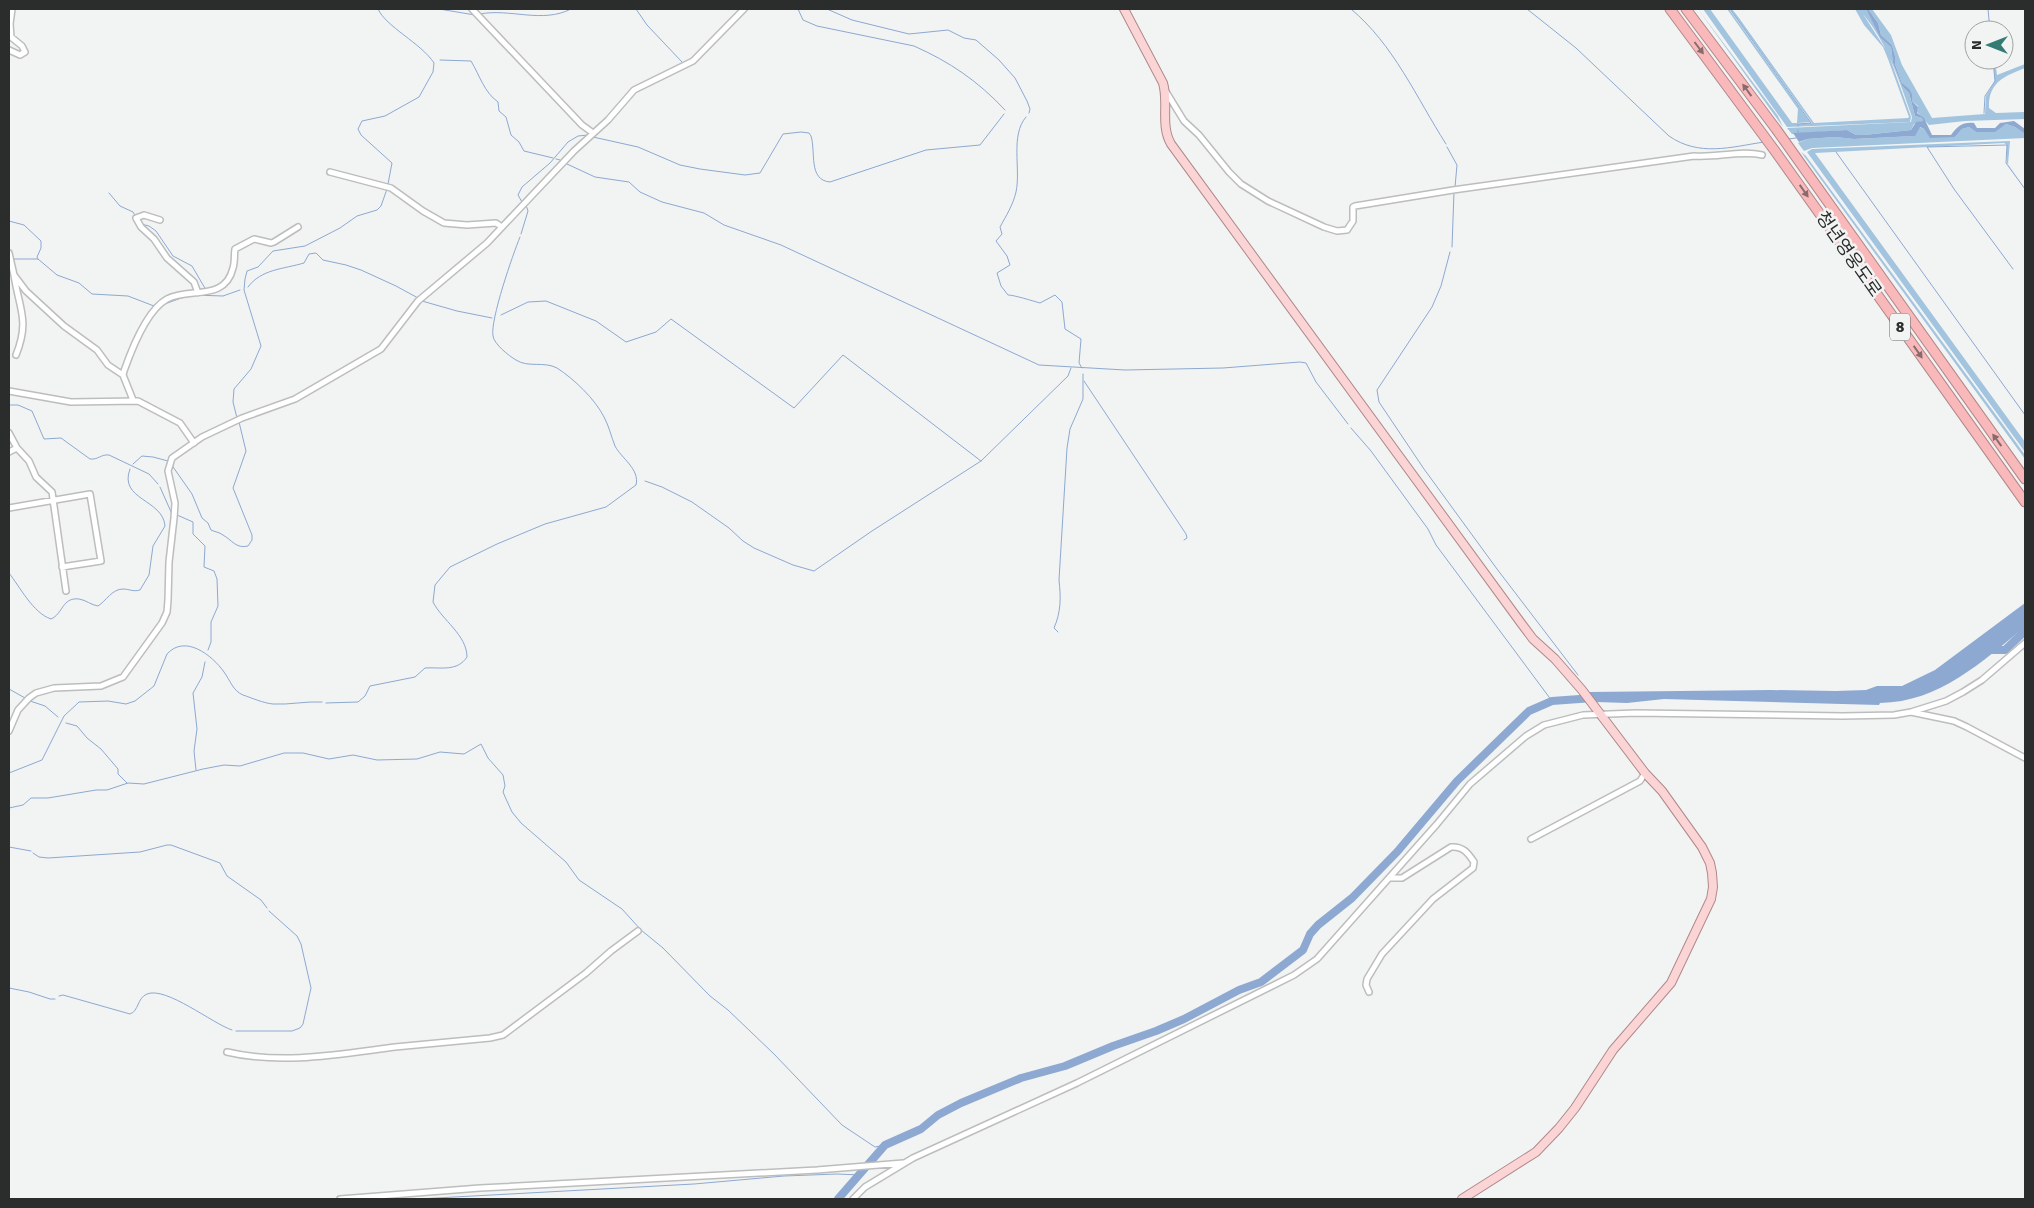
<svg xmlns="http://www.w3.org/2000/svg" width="2034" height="1208" font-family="Signika,'Noto Sans KR',sans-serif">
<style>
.green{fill:#a2c4df}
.water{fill:#8da9d1}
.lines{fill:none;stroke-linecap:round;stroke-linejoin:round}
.stream{stroke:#8da9d1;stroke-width:1}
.river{stroke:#8da9d1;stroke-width:8}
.street-casing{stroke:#bcbdbd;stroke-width:8}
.primary-casing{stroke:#b18889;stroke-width:10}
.highway-casing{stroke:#b18889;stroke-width:11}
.street{stroke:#fff;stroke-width:5}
.primary{stroke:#fbd5d6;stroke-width:8}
.highway{stroke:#f9b9bb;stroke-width:9}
.oneway{fill:#886b6c}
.labels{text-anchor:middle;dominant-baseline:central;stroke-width:5;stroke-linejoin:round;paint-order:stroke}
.shield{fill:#f2f3f3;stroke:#676868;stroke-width:1}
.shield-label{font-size:16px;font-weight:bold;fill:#2b2c2c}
.street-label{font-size:18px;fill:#2b2c2c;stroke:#f2f3f3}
</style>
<rect width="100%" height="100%" fill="#f2f3f3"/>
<path class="green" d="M1698,9L1778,116L1783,127Z
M1703,9H1710L1792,123H1797L1798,109L1727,9H1729L1810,122L1798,123V127V124L1812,123L1730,9H1732L1739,18L1814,123L1908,118L1909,117L1888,59L1883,47L1864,25L1855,9L1860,10L1859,9H1866L1879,34L1891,47L1893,63L1902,86L1909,93L1915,116L1922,118L1923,121L1914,124L1911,130L1864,135H1856L1847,130L1792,134L1787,128L1911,122L1912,117C1899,80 1888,44 1863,14L1888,53L1911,117L1910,122L1787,127Z
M1868,9H1872L1891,35L1902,65L1932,118L1985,114L1986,96L1995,81L1993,60H1995L1997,75L2025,64V68C2004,76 1988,83 1989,108L1996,113L2025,112V119L1965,121L1929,125L1917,112L1918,106L1912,101V94L1902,83L1895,64V56L1892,45L1881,35L1878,23Z
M2006,124L2015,127L2025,134V138L1812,148L1804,151L1798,143L1807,139L1835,137L1855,139L1914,136L1919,127L1924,129L1930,137H1955L1962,129L1969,127L1976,132L1997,129Z
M2010,141L2008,164L2025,189L2007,163V145L2004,143L1815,153L2025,442V452L1807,152L1812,149Z
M1801,152L1806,156L2007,430L2025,455V459Z"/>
<path class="water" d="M1866,9H1868L1878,23L1881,35L1892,45L1895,56V64L1902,83L1909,89L1912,94V101L1918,107L1917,113L1924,118L1932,135H1951C1958,126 1962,122 1974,123L1977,128H1995L2000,123L2014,121L2025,129V134L2015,127L2006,124L1995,132H1976L1969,127L1962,129L1955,137L1930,138L1924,129L1920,127L1915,136L1854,139L1835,137L1807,139L1799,142L1793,133L1847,130L1856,135H1864L1911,130L1916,122L1923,121L1922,118L1915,116L1909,93L1902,86L1893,63L1891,47L1880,37Z
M2025,603V627C1981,662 1940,702 1880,703L1879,705L1664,699L1627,703L1596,702L1589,692L1771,690L1836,691L1866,690L1877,686H1902L1935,670Z"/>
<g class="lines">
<path class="stream" d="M378,9C386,27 421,43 434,63L433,72L419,97L385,116L362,121L358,129L361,135L392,163L388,184
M439,9L475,15
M636,9L647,25L682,62
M798,9L803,20L817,26L914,46C950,62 978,81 1005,110
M827,9L852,20L909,34L948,30L964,38L976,40L999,60L1015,78L1027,101L1030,109L1029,113
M1351,9C1394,45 1416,97 1446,144
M1527,9L1576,48L1669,136C1699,157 1731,147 1764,142
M1730,9L1811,123L1798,124V126
M1988,9L1990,30
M480,14C510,8 542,24 571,9
M440,60L471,61C480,76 484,92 498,102L499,111L506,117L511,135L519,142L524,151L553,158
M1984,113L1985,96L1995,81L1993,60
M1026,117C1010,135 1021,169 1016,192C1013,205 1006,216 1000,227L1002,234L996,241L1007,256L1010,265L997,273L1001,286L1008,295C1014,295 1033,301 1040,303L1055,295L1062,302L1065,329L1081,339L1079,363L1082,368
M1798,130V133
M593,137L638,147L680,165L700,169L745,175L760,173L783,134L801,132L809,133L811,136C816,152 808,180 830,182L926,150L980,145L1004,114
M1788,139L1796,138
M1447,147L1457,165L1455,187
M1836,152L2025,415
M556,159L560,160
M567,164L595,177L629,182L640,192L662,202L704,213L724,225L781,245L1039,365L1125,370L1223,368L1300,362L1306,363L1316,382L1348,424
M109,193L120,206L133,212L136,217
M522,202L518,195L522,187L550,163L568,142L578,136L588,135
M9,221L24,225L41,241V248L37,257L38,259
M141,224L149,226L156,231L173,256L192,266L206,290
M521,234L528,211L526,205
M1452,247L1454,192
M1450,252L1441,286L1432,307L1377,390L1379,402L1424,469L1497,569L1578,675
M13,259H38L57,275L79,283L92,294L128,296L154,306
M2013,269L1954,189L1927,147L2007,145L2006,163L2025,189
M248,287C261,269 284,269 304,263L309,254L316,253L323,260L346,265L361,270L396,286L418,298
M193,295L223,296L240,290
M422,301L457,311L492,318
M162,305L184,297
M501,315L528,302L546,301L596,321L626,342L656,332L671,319L794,408L843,355L981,461
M1084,381L1186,534L1187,538L1184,540
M9,405H18L32,411L44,439L61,438L90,459C98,460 101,454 109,455L149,474L158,484
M237,418L233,402L234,389L251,369L261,346L244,290L245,279L247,271L258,267L273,251L305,246L340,228L357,216L377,210L381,206L387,189
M1351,428L1371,451L1428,529L1436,545L1552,701
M133,464L142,456L153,457L168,461
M171,464L192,494L202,518L208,523L211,530C215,532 219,532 223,535C232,540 236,549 248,546L252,540V535L233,488L246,451L239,422
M645,481L662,487L692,502L729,528L743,541L754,548L793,565L814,571L872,531L981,461L1068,376L1071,368
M160,487L172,514
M177,515L193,522V534L205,546L204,567L214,571L217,579L218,606L211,622V642L208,650
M9,573C20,587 33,613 51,619C63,614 62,597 79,599C86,600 91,605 98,606C106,601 112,589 123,589C129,589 133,592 140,590L149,575L153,546L165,526C163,499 118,500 130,469
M1058,632L1054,628C1061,612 1061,598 1059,580L1067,448L1070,429L1083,399V374
M9,689L25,698
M30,701L45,706L58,717
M326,703L358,702L365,696L370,686L415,677L425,668C441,667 457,672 467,657C467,635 442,620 433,602L435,585L450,567L497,544L545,524L606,507L636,485C640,469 621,458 615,446C611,436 609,426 604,417C595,399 574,379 557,368C544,361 528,368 516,360C509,356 494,344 493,336C490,320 513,254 520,237
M66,723L77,726L87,738L101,749L118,769V774L127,783
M196,770L194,751L197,729L193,693L202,677L205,662
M9,773L42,760L64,716L79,702L108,701L126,704L135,701L154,686L167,654C185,634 212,655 224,672C230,680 233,691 243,695C252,698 263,703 273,704C289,705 306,701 322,702
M9,808L23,805L31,798H48L96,790H107L128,783L144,784L203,769L224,765L240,766L284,753H303L329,759L353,755L377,760L417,759L440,752L464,754L481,744L488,758L503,775L505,786L503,792L506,799L512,812L521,823L566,862L579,880L622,909L641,930L663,948L710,996L728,1010L774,1054L842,1125L875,1147L885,1145
M9,847L31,851
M33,853L39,857L48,858L140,852L167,845H171L220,863L227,876L261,900L267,908
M9,988L29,992L50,999H55
M59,996L63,995L130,1014C139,1011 137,998 147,994C166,986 213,1024 232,1030
M236,1031H292L300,1028L303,1024L311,988L301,944L297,936L269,911
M418,1199L694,1184L784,1176L837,1174L860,1175"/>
<path class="river" d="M1985,650H2005L2025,631
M838,1199L885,1145L921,1129L938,1115L961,1103L1021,1078L1065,1066L1113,1046L1156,1031L1184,1019L1239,990L1261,982L1303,950L1310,934L1318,925L1352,898L1397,852L1457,781L1529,711L1552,701L1593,698"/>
<defs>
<path id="street" d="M472,9L582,125L593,133
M9,50L20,55L25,52L22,46L11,37L10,24L12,9
M1165,90L1184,121L1199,135L1229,172L1241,184L1268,201L1324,227L1337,231L1347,230L1353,221V207L1355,206L1453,190L1694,156C1716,158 1741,150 1762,155
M330,172L391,188L423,211L444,223L467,225L496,223L502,227
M160,220L144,215L136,218L141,227L154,239L167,258L194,282L198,293
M9,253L14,275L26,291L64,326L97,350L108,365L123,375
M14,275C19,309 30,320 16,355
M9,391L71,402L138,401L180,423L194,443
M133,400L123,375L124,371C131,351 147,310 167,299C189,287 225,302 233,268C235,262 234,255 235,249L254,239L271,243L274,242L298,227
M9,433L17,448L9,452
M17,448L29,461L36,477L52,492L66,591
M9,508L90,494L101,561L62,567
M1911,712L1954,721L1967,727L2025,758
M9,731L18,710L29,698L36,693L54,688L101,686L123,677L162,623L167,612L168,600L169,562L174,518L175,503L168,471L172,458L202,437L242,418L295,399L381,349L418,301L487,243L574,151L608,120L634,90L693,61L744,9
M1531,839L1640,781L1645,773
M1369,992L1366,985L1367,979L1382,954L1433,899L1473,868L1474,862C1468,853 1463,846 1451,847L1402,878H1390
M227,1052C282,1065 340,1054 395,1047C427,1044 458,1041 490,1038L503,1035L586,973L611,951L638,931
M340,1199L480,1188L817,1170L903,1163
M853,1199L865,1187L913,1158L1077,1083L1294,975L1317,959L1437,824L1470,784L1526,736L1544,725L1583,715L1636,713L1843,716L1894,715L1911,712L1946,701L1963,692L1982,680L2025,643"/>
<path id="primary" d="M1124,9L1163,83C1169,103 1160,125 1171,144L1521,623L1533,639L1555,659L1582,690L1645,773L1662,791L1702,847L1710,863L1712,873L1713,887L1711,899L1671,983L1613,1050L1575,1108L1559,1128L1536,1152L1462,1199"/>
<path id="highway" d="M1670,9L1775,151L2025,502
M1686,9L1776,129L2025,479"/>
</defs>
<use href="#street" class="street-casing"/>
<use href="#primary" class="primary-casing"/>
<use href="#highway" class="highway-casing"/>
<use href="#street" class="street"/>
<use href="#primary" class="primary"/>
<use href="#highway" class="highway"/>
</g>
<defs><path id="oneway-solid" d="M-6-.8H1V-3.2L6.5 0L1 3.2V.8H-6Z" transform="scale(1.25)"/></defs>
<g class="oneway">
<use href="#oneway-solid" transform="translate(1699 48) rotate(53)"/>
<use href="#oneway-solid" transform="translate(1747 90) rotate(-126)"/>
<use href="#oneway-solid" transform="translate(1804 191) rotate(55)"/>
<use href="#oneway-solid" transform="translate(1918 352) rotate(55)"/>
<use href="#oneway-solid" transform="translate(1997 440) rotate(-126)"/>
</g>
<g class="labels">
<rect class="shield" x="1890" y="313.5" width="20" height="27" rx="4"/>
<g class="shield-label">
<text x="1900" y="327">8</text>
</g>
<g class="street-label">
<text transform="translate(1849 254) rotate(55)">청년영웅도로</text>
</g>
</g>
<rect width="2034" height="1208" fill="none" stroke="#2b2c2c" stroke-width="20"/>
<g transform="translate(1989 45) rotate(270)"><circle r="24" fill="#f2f3f3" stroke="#a2a3a3"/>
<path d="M0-4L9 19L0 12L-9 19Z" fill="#347b74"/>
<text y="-8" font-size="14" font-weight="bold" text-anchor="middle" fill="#2b2c2c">N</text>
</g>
</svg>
